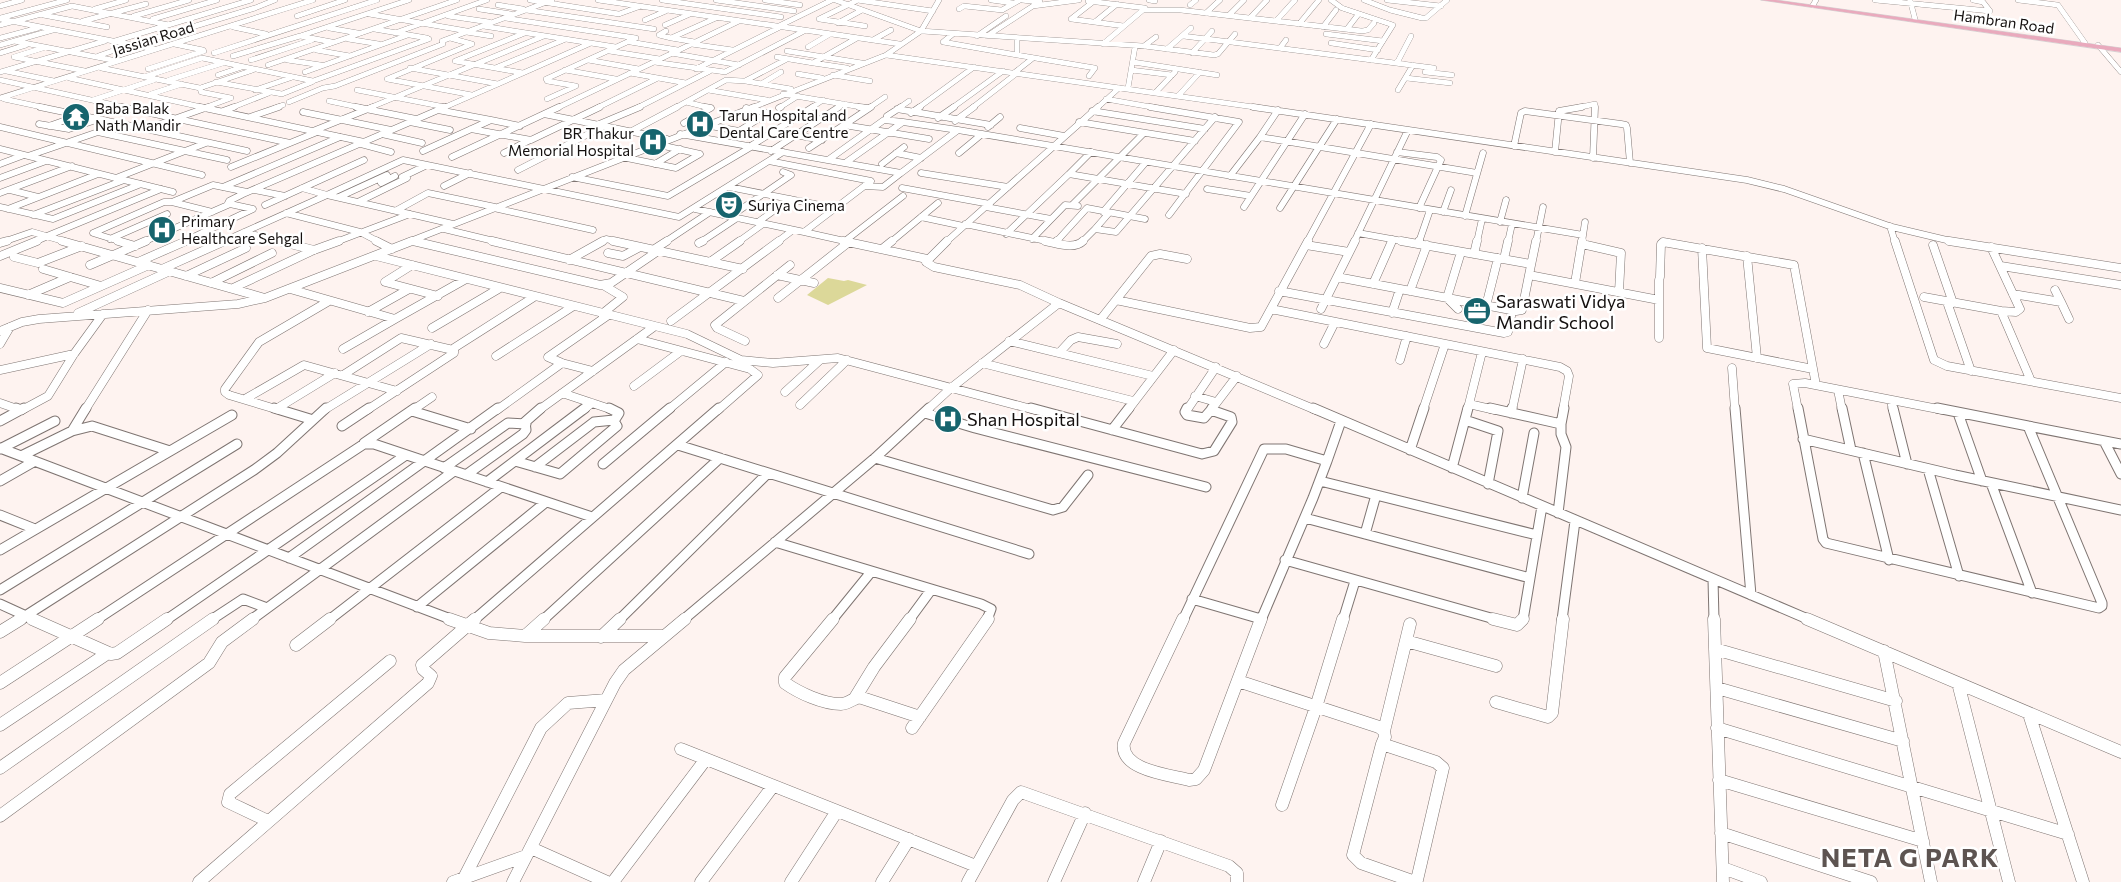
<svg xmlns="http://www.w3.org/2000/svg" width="2121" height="882" font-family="Commissioner,sans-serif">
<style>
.green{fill:#dcd899}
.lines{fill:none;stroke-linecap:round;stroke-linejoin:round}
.minor-far4-casing{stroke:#7f7572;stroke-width:5.5}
.minor-far3-casing{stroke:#7f7572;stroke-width:7}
.minor-far2-casing{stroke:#7f7572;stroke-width:9}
.minor-far1-casing{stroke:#7f7572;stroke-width:11}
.minor-casing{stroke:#7f7572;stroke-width:13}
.major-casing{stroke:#d5d4d4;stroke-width:1}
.minor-far4{stroke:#fff;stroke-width:5}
.minor-far3{stroke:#fff;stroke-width:6}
.minor-far2{stroke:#fff;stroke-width:8}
.minor-far1{stroke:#fff;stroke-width:9}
.minor{stroke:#fff;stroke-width:12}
.major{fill:#e9aabd;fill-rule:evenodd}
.labels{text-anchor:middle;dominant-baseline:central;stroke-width:5;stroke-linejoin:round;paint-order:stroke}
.far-street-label{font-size:15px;fill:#14100f;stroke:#fff}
.far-poi-label{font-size:15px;fill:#14100f;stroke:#fff;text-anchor:start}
.poi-label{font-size:18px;fill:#14100f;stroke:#fff;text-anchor:start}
.near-district-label{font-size:26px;font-weight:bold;letter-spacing:1px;fill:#5d5451;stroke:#fff}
</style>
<rect width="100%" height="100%" fill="#fef3f0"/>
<path class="green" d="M828,278L844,281L848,280L867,285L828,305L807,295Z"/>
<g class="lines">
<defs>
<path id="minor-far4" d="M530,0L619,14L641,6
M552,0L526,10L654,29
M598,0L900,44
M662,0L781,17
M716,0L794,11
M765,0L800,5
M835,0L921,31L1144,46L1214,55L1218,54L1235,34
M857,0L933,11
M858,0L819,19L865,26
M991,0L1013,3
M1021,0L1040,2
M1149,0L1155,1
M1331,0L1342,8L1393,25L1371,60
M1364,0L1390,10L1422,18H1426L1447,0
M1387,0L1441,6
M1875,0L1990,11
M1910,0L1915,19
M1973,0L1983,2L1990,11
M2018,0L2058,5L2085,43
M1088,1L1145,8L1143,10
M1094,1L1071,19L1124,26
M498,5L523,9
M1190,5L1196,0
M1813,5L1816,0
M0,6L22,0
M95,9L126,0
M479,9L511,14
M959,9L964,6L1002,10L1020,0
M1206,13L1220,0
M369,14L467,31
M43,15L107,27
M1229,15L1244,0
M134,16L189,0
M297,16L345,0
M448,16L489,22
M0,18L67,0
M505,18L636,38L546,79L547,81L576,86L547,99
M1250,18L1267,0
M0,19L154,49
M153,19L217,0
M645,20L666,11
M83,21L146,4
M739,21L654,62L725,72L804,31
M1276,21L1295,0
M1095,22L1117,4
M838,23L862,10
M1299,24L1319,0
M0,25L72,6L169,25
M665,25L690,14
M483,26L616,47
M779,26L832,0
M233,27L266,34
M1323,27L1336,10
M329,28L358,33
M374,29L427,38
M1347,29L1357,16
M666,31L659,35L671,38
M466,32L491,36
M395,33L487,0
M953,34L943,42L1017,55
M1326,34L1383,41
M977,36L1006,16
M987,36L1033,6L1079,0
M1183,36L1434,68
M0,38L38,28
M450,38L472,44L387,79L472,95
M1017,38V55L1095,68L1089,76
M348,39L379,44
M566,39L495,68L523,73L591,43
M873,40L891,30
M14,41L117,61
M115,41L251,0
M332,42L300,36L409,0
M630,42L678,50
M695,42L671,38L716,18
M1331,43L1378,50
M136,44L255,8L275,0
M174,44L203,50
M691,44L733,50
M1103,44L1143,10H1180L1362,31L1368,30L1374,23
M0,45L53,30
M2098,45L2121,72
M1144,46L1156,37
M46,47L14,57L85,71
M808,47L830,34
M1280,48L1286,40
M1167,49L1191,28
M316,50L350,56
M609,51L660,59
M787,51L862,63
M0,53L26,45
M214,53L377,0
M671,53L739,65
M1192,53L1212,31
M886,55L1261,108
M98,56L118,49
M233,56L300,36
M777,57L813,63
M787,59L745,81L791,89
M251,60L312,40
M287,60L321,65
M588,60L639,69
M1133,62L1217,75
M1397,63L1411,36
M268,65L457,0
M101,68L200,88L253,70
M410,68L498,84
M495,68L455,61L525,33
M847,68L813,63L857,38
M148,69L204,51
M696,69L780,27
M565,70L616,79
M1131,70L1172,75
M6,71L54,81
M0,72L105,41
M305,72L408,35
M1425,72L1452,75
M630,73L686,83
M1014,73L1033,58
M798,74L822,78
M218,75L242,67
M833,75L870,81
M144,77L202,58L313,81L429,39
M69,78L206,108
M1406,78L1450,83
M0,80L128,108
M169,80L223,63
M216,82L282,94L312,82
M761,84L781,72
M200,88L201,92L231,98L204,108
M1128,88L1135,47
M255,90L293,77
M357,90L445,107
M708,90L767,100
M1398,90L1413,65
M1156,92L1175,72
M151,94L182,84
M783,94L867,108
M1179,95L1200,72
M0,98L313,0
M4,99L46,108
M1106,99L1157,108
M93,100L154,80
M329,101L362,108
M289,102L323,88L335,86L443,44L442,41L526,10
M686,102L710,108
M231,108L269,93
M275,108L283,105
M369,108L544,36
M443,108L523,73
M557,108L654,62
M597,108L658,78
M637,108L710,71
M675,108L726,80L745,81
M751,108L886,55L921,31L939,0
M779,108L798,96
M811,108L823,100
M837,108L843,104
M869,108L885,97
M899,108L909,101
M918,108L974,67
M952,108L1003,71
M972,108L1017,73
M1097,108L1119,88
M1576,108L1595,104V108"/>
<path id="minor-far3" d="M40,107L146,129
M122,107L290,143L317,132
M200,107L364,142
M208,107L146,129L247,151
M356,107L416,119
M443,107H445
M859,107L868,108
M1150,107L1239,122L1169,215
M1253,107L1747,180L1784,189L1892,227L1955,242
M779,108L781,107
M897,109L991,125
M438,110L491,120
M1278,110L1260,137L1477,173
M223,111L234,107
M1092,111L1205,129
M303,112L391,130
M911,113L920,107
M887,116L901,107
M250,117L279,107
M938,118L954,107
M955,121L974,107
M410,122L450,130
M1079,122L1195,141
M684,123L711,108L705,107
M39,124L69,129L99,119
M597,125L640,107
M705,125L739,131L768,113L746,108
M844,125L871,107
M49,126L80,115
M604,126L667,139
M0,127L202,175
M988,127L1000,117
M1020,128L1064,136
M471,129L531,140L600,107
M958,130L1583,235
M313,131L373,107
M774,131L822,140
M630,132L677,107
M382,134L422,143
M680,134L901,173L958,130L903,122L845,163
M206,143L185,151L227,160
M361,144L391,152
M1514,146L1521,113L1525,111L1621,124L1626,125L1627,128L1630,163
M749,147L813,107
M809,148L844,125L929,139
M0,149L116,178
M423,151L491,120L520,126
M771,151L839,107
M1091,152L1069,174L1186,194
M1397,152L1437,157L1441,160L1419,208
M1555,152L1559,111L1582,107
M504,153L530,140
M896,153L921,158
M959,153L982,134
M28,156L98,132L185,151
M452,157L559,107
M622,157L676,168L700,154L655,144
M1593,158L1595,107
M828,160L884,120L903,122
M0,164L24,155
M655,164L680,149
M882,164L904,147
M231,167L290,143
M518,170L604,126L544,114
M921,173L1008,187
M1230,176L1260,137
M402,177L427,165
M572,177L668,196L751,147
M0,178L46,161
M381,183L395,176
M444,186L470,173
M865,186L883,187L901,173
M223,187L340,137
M729,187L835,208
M302,188L327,195L403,160L679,217L783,152
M902,188L990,204
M1207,189L1251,196
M10,190L38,197
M254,190L285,196
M173,192L116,178L185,151
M0,193L72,166
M339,197L387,175
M358,202L407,178
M230,204L228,203L229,201L243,194L445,107
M265,205L364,160
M1072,205L1144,133
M0,207L53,219L141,184
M986,207L1051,219
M1244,207L1305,114
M494,208L593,230
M1280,208L1337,119
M8,209L98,174
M695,209L804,232L871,181L769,161
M397,210L428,193L495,207
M212,212L172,202L213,185L247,192
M1103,212L1146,162
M1443,212L1451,190
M286,213L360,232L379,242
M33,215L124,180
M731,216L791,175L783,172
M1465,216L1483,153
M921,217L963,226
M758,222L790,199
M1500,222L1506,200
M965,224L1051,242
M1890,226L1895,242
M444,229L498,242
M1095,229L1109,213
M244,232L282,242
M804,232L849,242
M1358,233L1408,242
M1006,234L1069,174
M47,236L161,189
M110,239L167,214
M1032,239L1065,205L1078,206
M413,241L417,242
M845,241L903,196
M3,242L32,232L67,242
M34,242L48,236
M122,242L93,233L164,202H172
M143,242L230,204L253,209L183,242
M222,242L327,195L453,224
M336,242L410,214
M408,242L754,107
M601,242L606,239L619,242
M665,242L710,212
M701,242L737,218
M738,242L763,224
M777,242L793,230
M891,242L938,203
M946,242L1098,107
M1056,242L1087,208L1145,219
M1082,242L1095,229L1116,232L1215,117
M1307,242L1371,124
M1354,242L1408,130
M1392,242L1393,239
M1419,242L1430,210
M1477,242L1482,219
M1508,242L1512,224
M1536,242L1543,207
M1582,242L1585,222"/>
<path id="minor-far2" d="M62,241L265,298
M118,241L135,246
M278,241L314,250
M376,241L392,249
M413,241L600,285L611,283L658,251
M492,241L744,301
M613,241L743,269
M843,241L927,259
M947,241L926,262L934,267L1020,285L1059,303
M1045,241C1057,243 1074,250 1083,241
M1355,241L1337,277L1516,311L1522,310L1529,275
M1401,241L1531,264
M1536,241L1529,275L1659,300
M1895,241L1934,360L1947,366L2121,398
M1949,241L2121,268
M0,243L7,241
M699,243L703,241
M1055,243L1057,241
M1418,244L1419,241
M1582,244L1621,253L1619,292
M1306,245L1349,252
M1933,245L1953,303
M1991,247L2020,309L2016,312L2001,311
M1702,248L1707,348L1813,369
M882,249L892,241
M653,250L667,241
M608,253L623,256L640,247
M1474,254L1477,241
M0,256L37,241
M376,256L655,326L539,410
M1747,256L1757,358
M14,257L38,263L82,246
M1504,259L1508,241
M569,260L603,241
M138,262L186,241
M710,262L740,241
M90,265L146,241
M412,265L385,282L438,296
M2001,266L2121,285
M43,269L101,286
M162,269L225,241
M777,275L814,283
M186,276L246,248
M1660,277L1661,244L1663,242L1794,265L1816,385
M1659,280V338
M211,283L272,253
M1575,283L1582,241
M1373,284L1392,241
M0,288L63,303L149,265
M233,288L314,250L339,241
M290,289L395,319L466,279
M1279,291L1504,333L1508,332L1512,311
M1410,291L1427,245
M2013,294L2061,302L2055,290
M28,295L70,277
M1924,297L2001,311L2031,381
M778,298L849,242
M1116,300L1250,328L1261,327L1308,241
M1947,302L1971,371
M2061,302L2069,319
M1486,306L1498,258
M1271,309L1560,367L1567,371L1569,376L1563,410
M1321,309L1337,277
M1458,309L1447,298L1461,252
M368,312L409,289
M78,313L170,271
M1392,313L1400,289
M602,314L623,297L603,285
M1100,320L1151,256L1160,254L1187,259
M671,321L779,241
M655,326L687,334L741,360L773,363L838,358L1035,410
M432,328L500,288
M0,331L22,322L39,319L238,304L265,298L412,241
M637,339L750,369L758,375L718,410
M745,341L717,328L715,325L790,265
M1009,341L1153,376
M0,344L10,327
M1324,344L1335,322
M343,349L395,319
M1059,353L1071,340L1078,337L1117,344
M496,356L572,307
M1400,360L1407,336
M982,363L1133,401
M1732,368L1735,410
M0,370L74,354
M593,371L562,363L548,357L607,316
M343,375L401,338L453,350
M634,386L681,351
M1838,390L1842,410
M785,392L820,360
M562,393L613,410
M1195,396L1216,402
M245,399L304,365L397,391
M1891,400L1893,410
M0,403L20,410
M1469,404L1482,352
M800,405L847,360
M276,409L335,373
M22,410L48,396L74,354L103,314
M85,410L148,310
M279,410L229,395L225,392V389L259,342L329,301
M324,410L431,344
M367,410L454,353V348L534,297
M413,410L432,397
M497,410L562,363
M583,410L592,403
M668,410L726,362
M927,410L951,388L1059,303L1316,410
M1128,410L1174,350
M1187,410L1216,367
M1211,410L1237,376
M1423,410L1445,344
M1467,410L1469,404L1495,410
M1512,410L1523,359
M1798,410L1793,384L1805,383L1943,410"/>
<path id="minor-far1" d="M16,408L21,410
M274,408L310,419
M1031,408L1202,454L1214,451L1232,422L1231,417L1211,410L1212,408
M1187,408L1185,412L1187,415L1204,418L1211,410
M1313,408L1810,620
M1490,408L1561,424L1564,408
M1735,408L1751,595
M1798,408L1823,539L1826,543L2099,608L2102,606V603L2028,426
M1842,408L1851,450
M1893,408L1907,464
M1937,408L2028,426
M412,411L471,429
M925,413L975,428L1206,487
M1511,413L1512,408
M1958,413L1982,481
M1465,420L1498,431L1488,484
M0,421L24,408
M342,426L369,408
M2028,426L2121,444
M1112,430L1129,408
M72,431L86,408
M1803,439L1955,475L2121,510
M2104,441L2121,474
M364,443L415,408
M678,445L1029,554
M0,448L453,620
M0,449L55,421
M1410,450L1424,408
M1863,453L1889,560
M21,456L72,431L92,426L170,451
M875,458L1053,510L1063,507L1088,475
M515,461L560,474L617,426L614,421L619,413L609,408
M1327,461L1341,421
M603,464L670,408
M535,467L594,422L614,420
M444,468L508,423L526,424
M1452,468L1468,408
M1928,469L1959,576
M466,475L523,434L526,430L525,422L541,408
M0,481L35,461
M1320,481L1537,535
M487,482L585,408
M1991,483L2032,593
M1522,498L1534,433
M1558,513L1566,447L1561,434V424
M0,515L35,529
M1305,518L1530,578
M1365,534L1376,495
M775,542L981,604L991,609L987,620
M0,550L232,415
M289,558L498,408
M1285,560L1498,620
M1713,579L1714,620
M0,590L237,444
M1192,599L1261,619
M0,604L35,620
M417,607L546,502
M19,620L254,470L277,453L326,408
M96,620L364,444H374L592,517
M166,620L406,455
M211,620L243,599L267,608
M251,620L454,471
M329,620L501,487
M474,620L719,408
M543,620L720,458
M619,620L768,473
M683,620L875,458L929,408
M832,620L871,572
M909,620L931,590
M1183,620L1264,449H1286L1327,461
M1261,620L1313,498L1327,461
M1343,620L1355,581
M1523,620L1542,506
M1562,620L1575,521"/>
<path id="minor" d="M32,619L111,654L117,653L167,619
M449,619L489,633L525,636H663
M833,619L785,677V683C799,693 823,704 841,704C847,704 853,699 859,697L920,717
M1183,619L1124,743C1119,770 1170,775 1189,780L1196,779L1204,770L1261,619
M1493,619L1517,625L1523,619
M1714,619L1723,882
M1807,619L2121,752
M0,632L21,619
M525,636L544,619
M601,637L620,619
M1406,641L1496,666
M296,645L330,619
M1715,649L1896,701
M1884,651L1931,882
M1238,681L1379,727L1384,731L1385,737L1382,744
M0,683L98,619
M1958,683L2009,882
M1717,688L1903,741
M855,698L874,667L910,619
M1496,702L1548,717L1552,713L1563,619
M2029,714L2083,882
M0,725L108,653
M912,728L988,619
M1717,728L2068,834
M1384,731L1410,624
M1382,744L1436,762L1443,768L1417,880L1412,881L1361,863L1353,855Z
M681,749L976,866
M0,768L213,619
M1719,780L1923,841
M1282,805L1316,707L1343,619
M0,816L209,663L222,642L253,619
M268,821L228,802L230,794L390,661
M1721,833L1871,882
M531,848L607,882
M1723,868L1761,882
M199,882L428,683L431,676L423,669L422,665L475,619
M453,882L526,856
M462,882L541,728L568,703L606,700
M513,882L615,683L624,670L685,619
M613,882L706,759
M701,882L773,786
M791,882L837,811
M882,882L909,839
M968,882L1013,800L1021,792L1229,866L1237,873V882
M1054,882L1085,813
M1144,882L1161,841"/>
<path id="major" d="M1761,0H1776L2121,48V52Z"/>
</defs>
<use href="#minor-far4" class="minor-far4-casing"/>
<use href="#minor-far3" class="minor-far3-casing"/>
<use href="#minor-far2" class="minor-far2-casing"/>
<use href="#minor-far1" class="minor-far1-casing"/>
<use href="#minor" class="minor-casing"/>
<use href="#major" class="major-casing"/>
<use href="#minor-far4" class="minor-far4"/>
<use href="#minor-far3" class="minor-far3"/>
<use href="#minor-far2" class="minor-far2"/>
<use href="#minor-far1" class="minor-far1"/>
<use href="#minor" class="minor"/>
<use href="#major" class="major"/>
</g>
<defs>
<symbol id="temple-disc" viewBox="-11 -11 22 22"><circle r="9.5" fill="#17646d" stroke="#fff"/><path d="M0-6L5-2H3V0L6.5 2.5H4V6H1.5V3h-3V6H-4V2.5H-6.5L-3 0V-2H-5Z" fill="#fff"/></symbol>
<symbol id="hospital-disc" viewBox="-11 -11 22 22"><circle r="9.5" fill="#17646d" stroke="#fff"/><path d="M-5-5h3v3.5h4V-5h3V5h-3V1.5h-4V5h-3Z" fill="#fff"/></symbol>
<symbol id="theatre-disc" viewBox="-11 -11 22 22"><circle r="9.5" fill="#17646d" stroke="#fff"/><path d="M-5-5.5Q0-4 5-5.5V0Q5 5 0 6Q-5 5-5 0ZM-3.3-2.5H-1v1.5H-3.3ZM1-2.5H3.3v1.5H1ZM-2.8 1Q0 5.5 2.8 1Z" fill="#fff"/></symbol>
<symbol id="office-disc" viewBox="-11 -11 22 22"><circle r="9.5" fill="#17646d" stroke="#fff"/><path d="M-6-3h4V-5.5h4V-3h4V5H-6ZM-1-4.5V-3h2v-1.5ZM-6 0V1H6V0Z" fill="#fff"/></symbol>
</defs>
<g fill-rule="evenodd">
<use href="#temple-disc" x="60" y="101" width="32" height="32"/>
<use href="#hospital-disc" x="684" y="108" width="32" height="32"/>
<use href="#hospital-disc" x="637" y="126" width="32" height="32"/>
<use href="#theatre-disc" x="713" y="189" width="32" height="32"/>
<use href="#hospital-disc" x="146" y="214" width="32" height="32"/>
<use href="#office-disc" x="1461" y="295" width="32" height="32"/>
<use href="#hospital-disc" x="932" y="403" width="32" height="32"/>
</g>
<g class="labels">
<g class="far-street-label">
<text transform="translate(2004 21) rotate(8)">Hambran Road</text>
<text transform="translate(153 38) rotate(-17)">Jassian Road</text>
</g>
<g class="far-poi-label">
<text x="95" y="108">Baba Balak<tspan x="95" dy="17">Nath Mandir</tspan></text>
<text x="719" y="115">Tarun Hospital and<tspan x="719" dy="17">Dental Care Centre</tspan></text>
<text x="634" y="133" text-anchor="end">BR Thakur<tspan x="634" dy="17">Memorial Hospital</tspan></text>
<text x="748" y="205">Suriya Cinema</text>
<text x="181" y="221">Primary<tspan x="181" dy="17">Healthcare Sehgal</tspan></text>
</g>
<g class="poi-label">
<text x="1496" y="301">Saraswati Vidya<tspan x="1496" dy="21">Mandir School</tspan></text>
<text x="967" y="419">Shan Hospital</text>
</g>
<g class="near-district-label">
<text x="1910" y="856">NETA G PARK</text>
</g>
</g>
</svg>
